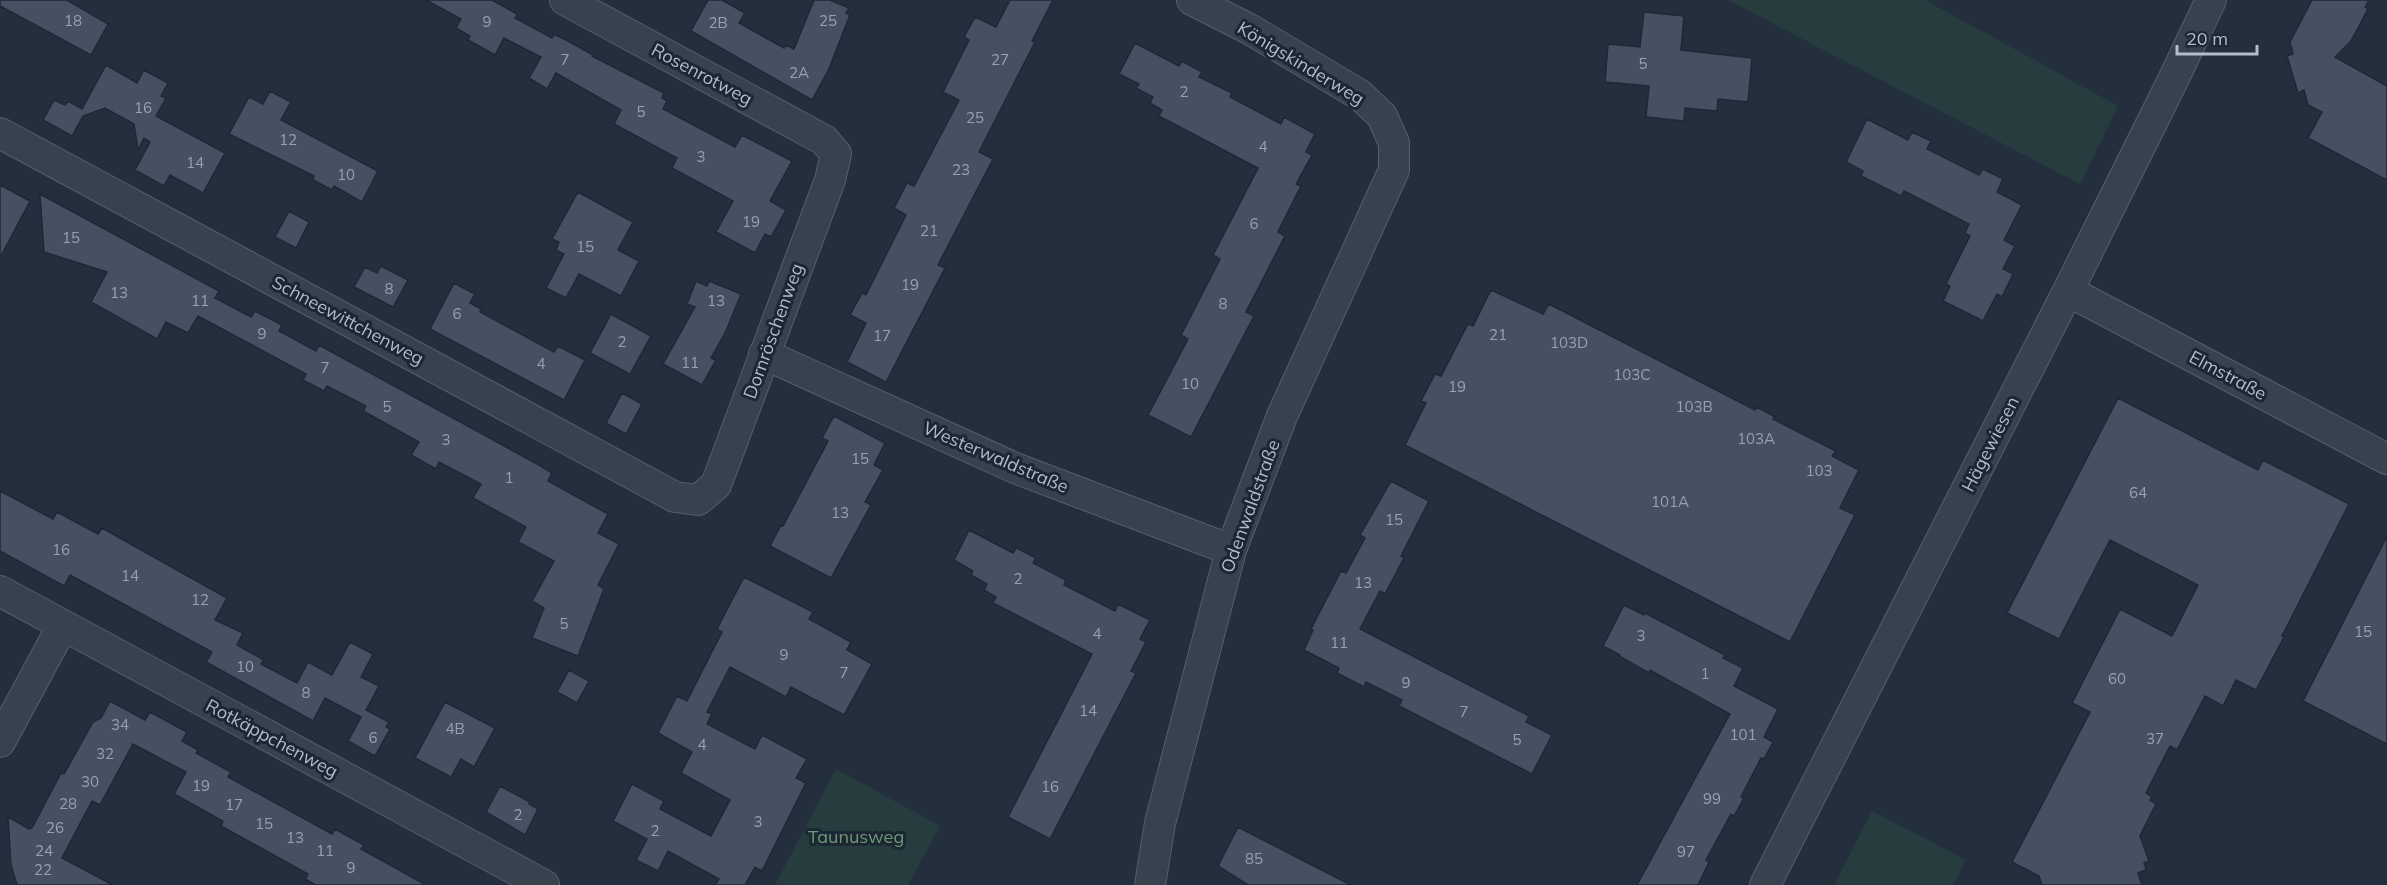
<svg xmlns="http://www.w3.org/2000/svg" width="2387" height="885" font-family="Mulish,sans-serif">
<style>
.green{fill:#263c3f}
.building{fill:#455162;stroke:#1f2835;stroke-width:1.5}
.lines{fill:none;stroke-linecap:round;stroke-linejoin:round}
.minor-casing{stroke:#565f6c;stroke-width:32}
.minor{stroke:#38414e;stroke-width:30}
.labels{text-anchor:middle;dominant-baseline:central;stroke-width:6;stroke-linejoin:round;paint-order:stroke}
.number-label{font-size:15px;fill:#98a1af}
.street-label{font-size:18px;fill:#b4bcc9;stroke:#1d2633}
.park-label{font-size:18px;fill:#6b9a76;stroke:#1d2633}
</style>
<rect width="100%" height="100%" fill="#242f3e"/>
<path class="green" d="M1728,0H1925L2118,106L2080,184Z
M836,769L940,826L908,885H775Z
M1872,811L1966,860L1953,885H1834Z"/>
<path class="building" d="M0,0H67L108,24L91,55L0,6Z
M426,0H492L517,14L515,18L552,38L554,34L568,41L593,55L592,56L664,93L662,98L667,101L663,109L735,147L742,135L792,161L770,201L786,210L771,237L765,234L755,253L716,232L733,201L672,168L677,158L614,124L621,110L556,73L547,89L529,78L541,57L504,38L495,55L468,40L470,36L456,28L461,19Z
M708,0H722L745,13L739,23L784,48L786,45L794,49L814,0H830L849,8L846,13L850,15L828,71L812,100L691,31Z
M1010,0H1053L1032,41L1035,42L979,152L993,159L938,265L945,268L886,382L847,362L866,323L850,315L862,293L866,295L906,215L894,208L907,183L914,186L959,100L943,92L969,40L964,37L975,17L996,27Z
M2312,0H2369L2365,7L2368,9L2351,41L2335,57L2387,86V180L2308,138L2322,112L2308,105L2304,90L2298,93L2287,56L2293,54L2290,42Z
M1644,12L1684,16L1681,50L1752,58L1748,102L1718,99L1717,111L1685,108L1684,121L1646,117L1649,86L1605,82L1608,44L1640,47Z
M1135,43L1179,66L1182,61L1202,72L1199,77L1232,93L1230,97L1281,124L1284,117L1315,134L1306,152L1312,155L1296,184L1301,186L1278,232L1285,236L1246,312L1254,316L1191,437L1148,415L1188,339L1181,335L1220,259L1213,255L1258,168L1159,116L1162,110L1150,103L1153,97L1136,88L1139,84L1119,74Z
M106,65L137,83L144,70L168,83L161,96L166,98L156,116L225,153L203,193L170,175L164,186L135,170L150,142L144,138L138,150L134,124L105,108L83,116L72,136L43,120L54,100L65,105L68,101L82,109Z
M270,91L291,102L281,120L378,171L362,202L334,186L332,190L313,180L314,176L229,134L249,97L263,104Z
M1867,119L1908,140L1912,132L1931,141L1927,149L1979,175L1983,169L2003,179L1997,192L2022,205L2004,240L2015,246L2003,269L2013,274L2002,297L1997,294L1983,321L1943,301L1950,286L1946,284L1970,236L1965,233L1969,224L1904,191L1901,196L1861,176L1863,171L1846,162Z
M0,185L30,201L0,258Z
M578,192L633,222L618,250L639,261L621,296L579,274L566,298L546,288L564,254L556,250L559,242L552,239Z
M40,194L219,291L215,298L251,317L255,311L282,325L279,331L316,351L319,345L539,465L552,473L548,481L608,514L598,533L619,544L598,585L604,589L578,656L532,638L544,608L532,601L554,561L518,542L526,527L473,498L481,484L439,462L436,469L411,455L419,442L363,411L366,406L327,386L324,391L303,380L306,374L304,373L198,316L188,333L166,322L157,339L91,302L107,272L44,252Z
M289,211L309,222L296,248L275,237Z
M381,266L408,280L393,307L354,287L365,267L377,273Z
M696,281L707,286L709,281L741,294L726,331L711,358L716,360L702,385L663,364L695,307L687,304Z
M454,283L475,294L470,303L481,309L480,312L554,352L558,346L585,360L564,400L430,329Z
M1491,290L1543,314L1549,304L1755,410L1757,407L1775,417L1773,419L1836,451L1832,456L1859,470L1840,508L1855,515L1790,642L1405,445L1426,403L1421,401L1435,374L1441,376L1468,324L1473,326Z
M611,314L651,336L630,374L590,353Z
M622,393L642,404L626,434L606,423Z
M2118,398L2258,470L2263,460L2349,504L2282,636L2284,637L2256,690L2236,680L2223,706L2205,696L2177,750L2170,746L2146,793L2152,797L2150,800L2156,804L2140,836L2149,861L2144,863L2146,870L2138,873L2142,885H2042L2039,876L2012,862L2090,712L2072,703L2120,609L2172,636L2198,585L2110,540L2059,639L2007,613Z
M834,416L885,443L874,465L883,470L865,502L871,505L831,578L770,546L781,525L783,526L828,441L822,438Z
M1391,481L1429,501L1401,556L1404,558L1385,594L1380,591L1360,629L1529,716L1526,722L1552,735L1532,774L1399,706L1402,700L1366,682L1364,687L1337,673L1339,668L1304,650L1313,630L1311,629L1328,596L1341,571L1346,573L1365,538L1360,535Z
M0,491L53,519L57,512L98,534L102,528L227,598L215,620L243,633L237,645L264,660L261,664L297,683L308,662L332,675L350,642L373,654L361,677L379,686L366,710L389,722L386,727L390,729L375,756L348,741L361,717L325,698L313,721L206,662L212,652L70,575L64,586L0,551Z
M969,530L1013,553L1016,548L1036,558L1033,563L1066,580L1064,585L1115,611L1118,604L1150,620L1140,639L1146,642L1131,671L1136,673L1050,839L1008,817L1092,654L993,603L996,597L984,590L987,584L971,575L973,571L954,560Z
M2387,536V744L2303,701Z
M744,577L813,612L809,619L851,642L847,650L872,664L844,715L791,687L786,697L730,667L707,712L712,714L707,724L755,749L762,735L807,759L796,778L806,783L762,871L755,867L745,885H715L719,879L668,851L658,871L636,860L647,839L613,821L632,784L664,801L660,809L711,836L730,800L681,773L692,752L658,733L677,696L687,701L722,632L717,629Z
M1624,605L1644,615L1645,613L1725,655L1723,658L1743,668L1734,686L1778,709L1764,737L1773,742L1764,759L1761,758L1741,797L1744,798L1734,816L1731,814L1706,860L1709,862L1698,885H1637L1730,714L1650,670L1649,673L1619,656L1620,655L1603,646Z
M569,670L589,681L577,703L557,692Z
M110,701L145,720L150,712L187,732L182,741L198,750L196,753L231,772L228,777L332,834L335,829L364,845L361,849L426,885H316L305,879L308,874L221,826L223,821L174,794L186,772L133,744L100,805L92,801L62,858L113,885H17L11,865L8,817L29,829L32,828L61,773L64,774L93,722L101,718Z
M445,702L495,728L474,767L461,759L451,777L415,758Z
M500,786L530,802L529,804L538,809L525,835L486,812Z
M1238,827L1302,860L1351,885H1248L1218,866Z"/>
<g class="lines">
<defs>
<path id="minor" d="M0,133L675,497L698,500L716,485L830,180L836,154L824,140L565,0
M2068,291L2387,459
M764,354L1015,468L1231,550
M0,591L544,885
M0,742L63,625
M1150,885L1160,823L1231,550L1282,416L1394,170V143L1382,116L1360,95L1251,30L1192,0
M1765,885L2068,291L2173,80L2211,0"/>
</defs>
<use href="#minor" class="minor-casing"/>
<use href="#minor" class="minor"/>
</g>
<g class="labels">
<g class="number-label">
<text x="73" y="20">18</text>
<text x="828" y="20">25</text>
<text x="487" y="21">9</text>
<text x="718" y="22">2B</text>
<text x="565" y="59">7</text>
<text x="1000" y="59">27</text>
<text x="1643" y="63">5</text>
<text x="799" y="72">2A</text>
<text x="1184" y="91">2</text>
<text x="143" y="107">16</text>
<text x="641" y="111">5</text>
<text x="975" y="117">25</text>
<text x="288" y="139">12</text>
<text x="1263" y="146">4</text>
<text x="701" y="156">3</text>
<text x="195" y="162">14</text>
<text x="961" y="169">23</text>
<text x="346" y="174">10</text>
<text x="751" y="221">19</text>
<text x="1254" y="223">6</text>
<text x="929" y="230">21</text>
<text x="71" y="237">15</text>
<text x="585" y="246">15</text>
<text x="910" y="284">19</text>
<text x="389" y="288">8</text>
<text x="119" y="292">13</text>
<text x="200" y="300">11</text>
<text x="716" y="300">13</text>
<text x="1223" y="303">8</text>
<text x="457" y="313">6</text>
<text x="262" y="333">9</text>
<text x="1498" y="334">21</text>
<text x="882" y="335">17</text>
<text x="622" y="341">2</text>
<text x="1569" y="342">103D</text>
<text x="690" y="362">11</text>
<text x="541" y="363">4</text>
<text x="325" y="367">7</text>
<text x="1632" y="374">103C</text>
<text x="1190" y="383">10</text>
<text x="1457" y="386">19</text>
<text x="387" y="406">5</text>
<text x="1694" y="406">103B</text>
<text x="1756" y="438">103A</text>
<text x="446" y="439">3</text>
<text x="860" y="458">15</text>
<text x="1819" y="470">103</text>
<text x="509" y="477">1</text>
<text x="2138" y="492">64</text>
<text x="1670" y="501">101A</text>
<text x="840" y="512">13</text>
<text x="1394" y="519">15</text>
<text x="61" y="549">16</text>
<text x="130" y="575">14</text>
<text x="1018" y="578">2</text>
<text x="1363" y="582">13</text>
<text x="200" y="599">12</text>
<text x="564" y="623">5</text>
<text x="2363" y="631">15</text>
<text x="1097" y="633">4</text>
<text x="1641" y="635">3</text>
<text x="1339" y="642">11</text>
<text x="784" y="654">9</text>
<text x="245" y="666">10</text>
<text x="844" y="672">7</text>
<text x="1705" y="673">1</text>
<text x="2117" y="678">60</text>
<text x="1406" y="682">9</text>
<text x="306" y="692">8</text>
<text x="1088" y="710">14</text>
<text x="1464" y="711">7</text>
<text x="120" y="724">34</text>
<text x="455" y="728">4B</text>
<text x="1743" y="734">101</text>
<text x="373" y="737">6</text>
<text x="2155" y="738">37</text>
<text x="1517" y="739">5</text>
<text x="702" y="744">4</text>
<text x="105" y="753">32</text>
<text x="90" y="781">30</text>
<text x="201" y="785">19</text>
<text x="1050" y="786">16</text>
<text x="1712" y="798">99</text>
<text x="68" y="803">28</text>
<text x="234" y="804">17</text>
<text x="518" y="814">2</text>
<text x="758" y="821">3</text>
<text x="264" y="823">15</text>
<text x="55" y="827">26</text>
<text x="655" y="830">2</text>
<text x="295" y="837">13</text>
<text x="44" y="850">24</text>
<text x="325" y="850">11</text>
<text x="1686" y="851">97</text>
<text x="1254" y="858">85</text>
<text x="351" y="867">9</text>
<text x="43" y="869">22</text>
</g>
<g class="street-label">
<text transform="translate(1301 63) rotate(31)">Königskinderweg</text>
<text transform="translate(702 74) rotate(28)">Rosenrotweg</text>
<text transform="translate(348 320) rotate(28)">Schneewittchenweg</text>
<text transform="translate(773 331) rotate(-70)">Dornröschenweg</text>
<text transform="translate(2228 375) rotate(28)">Elmstraße</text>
<text transform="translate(1990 444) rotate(-63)">Hägewiesen</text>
<text transform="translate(996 457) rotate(23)">Westerwaldstraße</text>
<text transform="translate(1250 506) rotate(-70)">Odenwaldstraße</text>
<text transform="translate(272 738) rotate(28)">Rotkäppchenweg</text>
</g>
<g class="park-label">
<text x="856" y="836">Taunusweg</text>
</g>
</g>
<path d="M2177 45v9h80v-9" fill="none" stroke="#b4bcc9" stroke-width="3"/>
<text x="2186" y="45" font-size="18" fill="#b4bcc9" stroke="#1d2633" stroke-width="4.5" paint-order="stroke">20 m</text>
</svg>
